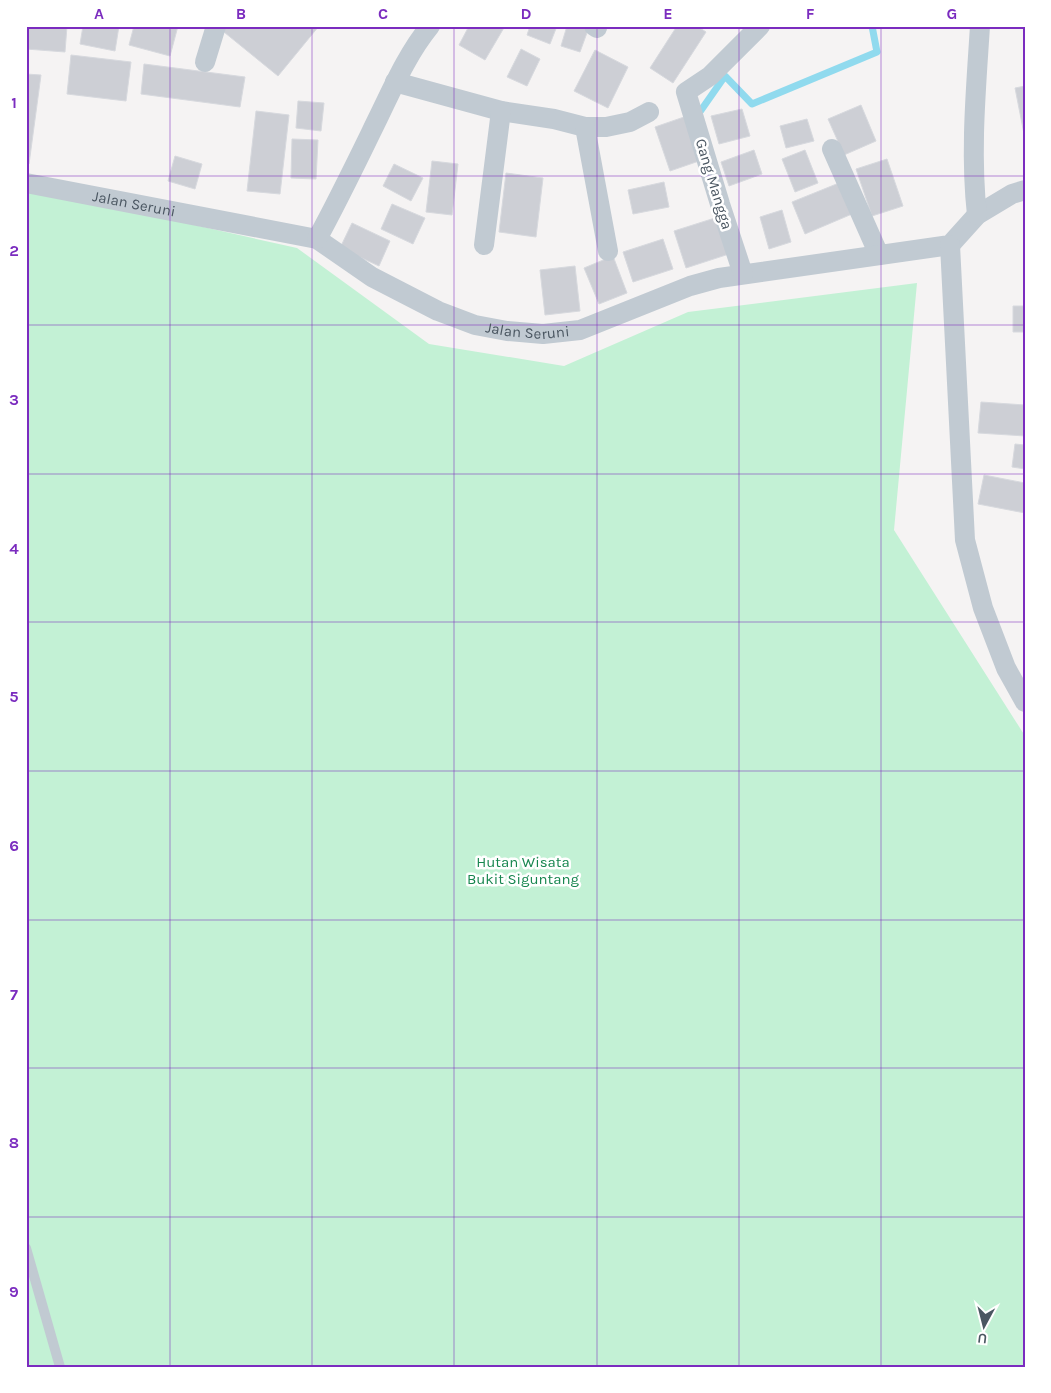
<svg xmlns="http://www.w3.org/2000/svg" width="1051" height="1393" font-family="Karla,sans-serif">
<style>
.green{fill:#c3f1d5}
.lines{fill:none;stroke-linecap:round;stroke-linejoin:round}
.stream{stroke:#90daee;stroke-width:7}
.building{fill:#cdcfd5;stroke:#d7d9de}
.lane{stroke:#c1cad2;stroke-width:10}
.street{stroke:#c1cad2;stroke-width:20}
.grid{fill:none;stroke:#7b2cbf;stroke-width:1;stroke-opacity:0.55}
.labels{text-anchor:middle;dominant-baseline:central;stroke-width:5;stroke-linejoin:round;paint-order:stroke}
.street-label{font-size:15px;fill:#4a5661;stroke:#fff}
.park-label{font-size:15px;fill:#17864f;stroke:#fff}
.neatline{fill:none;stroke:#7b2cbf;stroke-width:2}
.grid-label{font-size:16px;text-anchor:middle;font-weight:bold;fill:#7b2cbf}
</style>
<rect width="100%" height="100%" fill="#f5f3f3"/>
<path class="green" d="M33,189L297,248L429,344L564,366L688,312L917,283L894,530L1025,736V1367H26V190Z"/>
<g class="lines">
<path class="stream" d="M697,116L725,76L752,104L877,52L872,26"/>
</g>
<path class="building" d="M26,26H67L65,52L26,49Z
M83,26H119L115,51L80,44Z
M134,26H178L170,56L129,45Z
M220,26H319L278,76L219,28Z
M469,26H505L485,60L459,45Z
M530,26H557L550,44L527,35Z
M567,26H578L588,30L580,52L561,46Z
M677,26H697L706,32L673,83L650,68Z
M521,49L540,59L527,86L507,77Z
M595,50L628,67L608,108L574,91Z
M71,55L131,62L126,101L67,94Z
M144,64L245,77L240,107L141,94Z
M26,74L41,75L29,164H26Z
M1025,86V134H1024L1015,88Z
M298,101L324,103L321,131L296,128Z
M861,105L876,141L844,155L828,119Z
M742,109L750,136L719,144L711,116Z
M256,111L289,115L280,194L247,191Z
M684,117L699,161L670,171L655,127Z
M807,119L814,141L786,148L780,126Z
M292,139L318,140L316,179L291,178Z
M754,150L762,174L729,186L721,162Z
M805,150L818,183L795,192L782,159Z
M175,156L202,164L195,189L168,181Z
M887,159L903,206L872,216L856,169Z
M432,161L458,164L452,215L426,212Z
M394,164L423,178L411,201L383,186Z
M506,173L543,178L536,237L499,232Z
M664,182L669,207L633,214L628,190Z
M839,183L852,214L805,234L792,202Z
M392,204L425,218L413,244L381,229Z
M782,210L791,242L769,249L760,217Z
M718,217L729,254L686,268L674,231Z
M352,223L390,241L379,266L340,248Z
M663,239L673,269L633,282L623,252Z
M613,256L627,293L599,304L584,268Z
M575,266L580,311L545,315L540,270Z
M1013,306H1025V332H1013Z
M981,402L1025,405V436L978,433Z
M1015,444L1025,445V469L1012,467Z
M984,475L1025,483V513L978,504Z"/>
<g class="lines">
<path class="lane" d="M26,1248L60,1367"/>
<g class="street">
<path d="M594,26L597,28"/>
<path d="M205,62L216,26"/>
<path d="M395,82L501,111L554,119L585,127H606L630,122L649,112"/>
<path d="M585,127L608,251"/>
<path d="M832,149L879,255"/>
<path id="s1" d="M26,183L317,239L372,277L438,311L475,325L507,331L543,334L580,330L690,286L719,278L950,245L977,215L1012,194L1025,190"/>
<path d="M977,215C970,153 976,89 980,26"/>
<path d="M317,239C339,199 359,157 379,116C394,85 408,53 430,26"/>
<path d="M484,245L501,111"/>
<path d="M950,245L965,540L983,608L1006,668L1025,702"/>
<path d="M743,274L720,204L686,92L710,76L760,26"/>
</g>
</g>
<path class="grid" d="M170,26V1367M312,26V1367M454,26V1367M597,26V1367M739,26V1367M881,26V1367M26,176H1025M26,325H1025M26,474H1025M26,622H1025M26,771H1025M26,920H1025M26,1068H1025M26,1217H1025"/>
<g class="labels">
<g class="street-label">
<text transform="translate(714 184) rotate(73)">Gang Mangga</text>
<text stroke="none"><textPath href="#s1" startOffset="110">Jalan Seruni</textPath></text>
<text stroke="none"><textPath href="#s1" startOffset="530">Jalan Seruni</textPath></text>
</g>
<g class="park-label">
<text x="523" y="862">Hutan Wisata<tspan x="523" dy="17">Bukit Siguntang</tspan></text>
</g>
</g>
<rect width="1051" height="1393" fill="none" stroke="#ffffff" stroke-width="55"/>
<g transform="translate(984 1326) rotate(187)" stroke="#ffffff" stroke-width="4" paint-order="stroke">
<path d="M0-4L9 19L0 12L-9 19Z" fill="#4a5661"/>
<text y="-8" font-size="14" font-weight="bold" text-anchor="middle" fill="#4a5661">U</text>
</g>
<rect x="28" y="28" width="996" height="1338" class="neatline"/>
<g class="grid-label">
<text x="99" y="19">A</text>
<text x="241" y="19">B</text>
<text x="383" y="19">C</text>
<text x="526" y="19">D</text>
<text x="668" y="19">E</text>
<text x="810" y="19">F</text>
<text x="952" y="19">G</text>
<text x="14" y="108">1</text>
<text x="14" y="256">2</text>
<text x="14" y="405">3</text>
<text x="14" y="554">4</text>
<text x="14" y="702">5</text>
<text x="14" y="851">6</text>
<text x="14" y="1000">7</text>
<text x="14" y="1148">8</text>
<text x="14" y="1297">9</text>
</g>
</svg>
